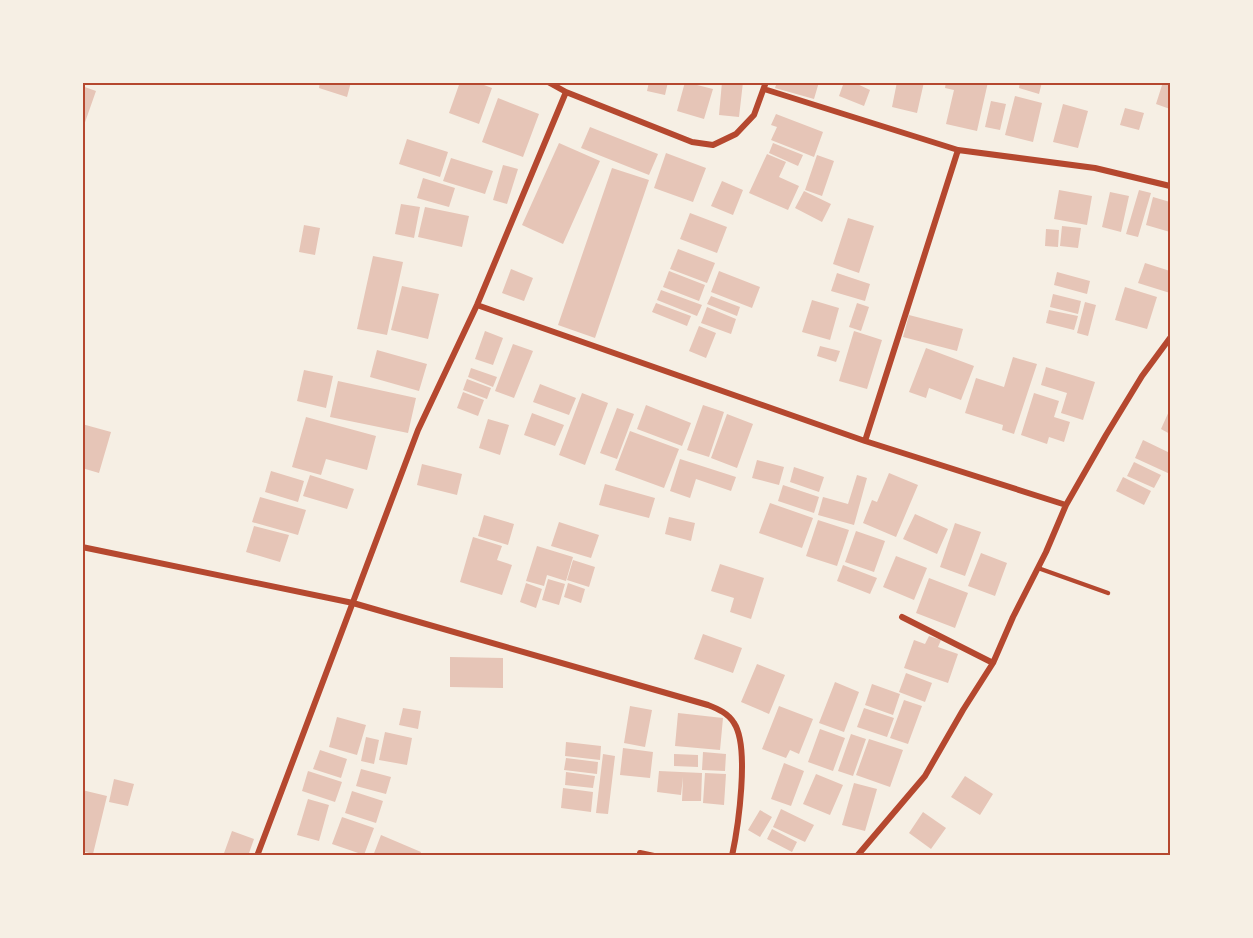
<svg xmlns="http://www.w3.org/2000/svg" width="1253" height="938" font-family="'DM Sans',sans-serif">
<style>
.building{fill:#e6c5b7}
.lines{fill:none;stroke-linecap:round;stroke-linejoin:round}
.service{stroke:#b5482f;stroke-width:4.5}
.minor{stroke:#b5482f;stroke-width:6}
.neatline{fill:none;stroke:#b5482f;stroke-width:2}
</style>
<rect width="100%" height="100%" fill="#f6efe4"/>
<path class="building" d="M320,82H351L347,97L319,88Z
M460,82H476L492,88L479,124L449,113Z
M649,82H668L665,95L647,91Z
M685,82L713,89L704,119L677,111Z
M722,82H743L739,117L719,115Z
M777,82H819L814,99L775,88Z
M844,82H853L870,90L864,106L839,96Z
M897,82H924L917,113L892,107Z
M946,82H988L977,131L946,124L954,90L945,88Z
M1020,82H1042L1039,94L1019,88Z
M1163,82H1170V109L1156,104Z
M82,86L96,91L83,128H82Z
M1015,96L1042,103L1033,142L1005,135Z
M498,98L539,114L523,157L482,142Z
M991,101L1006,104L1000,130L985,127Z
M1063,104L1088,111L1078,148L1053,142Z
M1125,108L1144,113L1139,130L1120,125Z
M776,114L823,132L814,157L771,140L777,127L771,125Z
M590,127L658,154L649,175L581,148Z
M407,139L448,152L440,177L399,164Z
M559,143L600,161L563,244L522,225Z
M773,143L803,155L798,166L769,153Z
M666,153L706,168L693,202L654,188Z
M767,154L786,162L779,177L799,186L788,210L749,193Z
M817,155L834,161L822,196L805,190Z
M451,158L493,171L485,194L443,181Z
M503,165L518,169L507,204L493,200Z
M612,168L649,180L595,338L558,325Z
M423,178L455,188L449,207L417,198Z
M722,181L743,190L733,215L711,206Z
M1059,190L1092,196L1087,225L1054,219Z
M1139,190L1151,193L1138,237L1126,234Z
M804,191L831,204L822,222L795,208Z
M1110,192L1129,196L1121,232L1102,227Z
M1153,197L1170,202V232L1146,225Z
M401,204L420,207L414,238L395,234Z
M425,207L469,216L462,247L418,237Z
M690,213L727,227L717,253L680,239Z
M848,218L874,226L859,273L833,264Z
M304,225L320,228L315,255L299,252Z
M1062,226L1081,228L1078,248L1060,246Z
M1046,229L1059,230L1058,247L1045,246Z
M678,249L715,263L707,283L670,269Z
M373,256L403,262L387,335L357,329Z
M1145,263L1170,271V293L1138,283Z
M511,269L533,278L524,301L502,293Z
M669,271L705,285L699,301L663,287Z
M719,271L760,287L752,308L711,292Z
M1057,272L1090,281L1087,294L1054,285Z
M837,273L870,284L865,301L831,291Z
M402,286L439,294L428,339L391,330Z
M1125,287L1157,297L1147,329L1115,320Z
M661,290L702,305L697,316L657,300Z
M1053,294L1081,301L1078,314L1050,307Z
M711,296L740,307L737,316L707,304Z
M812,300L839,308L830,340L802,332Z
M1085,302L1096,305L1088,336L1077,333Z
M656,303L691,316L687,326L652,312Z
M857,303L869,307L861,331L849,327Z
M707,307L736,319L731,334L701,323Z
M1049,310L1078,316L1074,330L1046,323Z
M909,315L963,329L957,351L903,337Z
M699,326L716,333L706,358L689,351Z
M485,331L503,338L493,365L475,359Z
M854,331L882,340L867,389L839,381Z
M513,344L533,351L514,398L495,391Z
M820,346L840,351L836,362L817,356Z
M926,348L974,366L961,400L929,388L926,398L909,392Z
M377,350L427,364L419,391L370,377Z
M1013,357L1037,364L1014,434L1002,430L1003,425L965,413L976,378L1004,387Z
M1046,367L1095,382L1083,420L1061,413L1067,393L1041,385Z
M471,368L497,377L493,387L468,377Z
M304,370L333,376L326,408L297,401Z
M467,379L491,388L487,399L463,390Z
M338,381L416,398L408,433L330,417Z
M540,384L576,398L569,415L533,402Z
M463,392L484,400L478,416L457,408Z
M582,393L608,403L585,465L559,455Z
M1034,393L1059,401L1054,417L1070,422L1064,442L1049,437L1047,444L1021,435Z
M646,405L691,423L682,446L637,429Z
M703,405L724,412L709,457L687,450Z
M617,408L634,414L617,459L600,453Z
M1170,409V434L1161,429Z
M532,413L564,425L555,446L524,435Z
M727,414L753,424L737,468L711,458Z
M306,417L376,436L367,470L326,459L321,475L292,467Z
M488,419L509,425L500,455L479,448Z
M82,424L111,432L99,473L82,468Z
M630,431L679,449L664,488L615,470Z
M1143,440L1170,453V474L1135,458Z
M680,459L736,477L731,491L696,479L690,498L670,491Z
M757,460L784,467L779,485L752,478Z
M1134,462L1161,475L1154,488L1127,476Z
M422,464L462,474L457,495L417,485Z
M794,467L824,477L819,492L790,482Z
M271,471L304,481L298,502L265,492Z
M889,473L918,485L896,537L863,523L872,500L877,502Z
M310,475L354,489L347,509L303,496Z
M857,475L867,478L854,525L818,515L823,497L848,504Z
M1123,477L1151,491L1144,505L1116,491Z
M605,484L655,498L649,518L599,505Z
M783,485L819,497L814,513L778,501Z
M260,497L306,510L298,535L252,522Z
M770,503L813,518L802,548L759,533Z
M915,514L948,529L937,554L903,539Z
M484,515L514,524L508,545L478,536Z
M669,517L695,523L691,541L665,534Z
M818,520L849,530L837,566L806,556Z
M559,522L599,535L591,558L551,546Z
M955,523L981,532L965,576L940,567Z
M254,526L289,535L280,562L246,552Z
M856,531L885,541L874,572L845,562Z
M473,537L502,546L497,560L512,565L502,595L460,582Z
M537,546L573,557L566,581L547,575L544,586L526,581Z
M981,553L1007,563L995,596L968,586Z
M896,556L927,568L914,600L883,587Z
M573,560L595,567L589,587L567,580Z
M720,564L764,578L751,619L730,612L734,598L711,591Z
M843,565L877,578L870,594L837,581Z
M929,578L968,593L955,628L916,613Z
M548,579L565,584L559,605L542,600Z
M526,583L542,589L536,608L520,602Z
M568,583L585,589L581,603L564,597Z
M703,634L742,648L733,673L694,659Z
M929,636L941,640L938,647L958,654L948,683L904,668L914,640L925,644Z
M450,657L503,658V688L450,687Z
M757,664L785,675L769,714L741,702Z
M906,673L932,683L925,702L899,692Z
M835,682L859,692L844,732L819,723Z
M872,684L900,694L893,715L865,705Z
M904,700L922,706L908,744L890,738Z
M630,706L652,710L645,747L624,743Z
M779,706L813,719L799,754L790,750L786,758L762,749Z
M403,708L421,711L418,729L399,725Z
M864,708L894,718L887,737L857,727Z
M678,713L723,718L720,750L675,746Z
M337,717L366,725L357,755L329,747Z
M820,729L845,738L833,771L808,762Z
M385,732L412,738L407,765L379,760Z
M851,734L866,739L853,776L838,771Z
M366,737L379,740L374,764L361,761Z
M869,739L903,750L890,787L856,775Z
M566,742L601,746L600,760L565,756Z
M623,748L653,752L650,778L620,775Z
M320,750L347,759L341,778L313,769Z
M703,752L726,754L725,771L702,770Z
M603,754L615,756L608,814L596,813Z
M674,754L698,755V767L674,766Z
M566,758L598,762L597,774L564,770Z
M784,763L804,771L791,806L771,799Z
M361,769L391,777L386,794L356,786Z
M308,771L342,782L335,802L302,791Z
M659,771L702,773L701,801H682L683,777L681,795L657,792Z
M566,772L595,776L593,788L565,785Z
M705,773L726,774L724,805L703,803Z
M816,774L843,785L830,815L803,804Z
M965,776L993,794L980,815L951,797Z
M114,779L134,784L128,806L109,802Z
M854,783L877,789L865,831L842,825Z
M563,788L593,792L591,812L561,808Z
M82,790L107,796L93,854L82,851Z
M352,791L383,801L376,823L345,813Z
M308,799L329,805L319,841L297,835Z
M781,809L814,825L805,842L773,827Z
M760,810L772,817L760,837L748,830Z
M923,812L946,828L931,849L909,833Z
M342,817L374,828L364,855L332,844Z
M772,829L797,842L792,852L767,839Z
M232,831L254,839L248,856H223Z
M381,835L421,852L420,856H373Z"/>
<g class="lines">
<path class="service" d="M1038,568L1108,593"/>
<path class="minor" d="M548,82L566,92L692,142L713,145L736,134L754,115L766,82
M764,89L958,150
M477,305L865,441L1066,505
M865,441L958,150L1095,168L1170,186
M82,547L353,603L708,705C718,709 728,713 734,723C750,747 738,828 732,856
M902,617L993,663
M640,853L654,856
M257,856L418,430L477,305L566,92
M857,856L925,776L963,710L993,663L1013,617L1046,552L1066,505L1106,435L1142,376L1170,338"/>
</g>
<rect width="1253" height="938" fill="none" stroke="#f6efe4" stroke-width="168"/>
<rect x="84" y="84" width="1085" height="770" class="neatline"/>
</svg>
